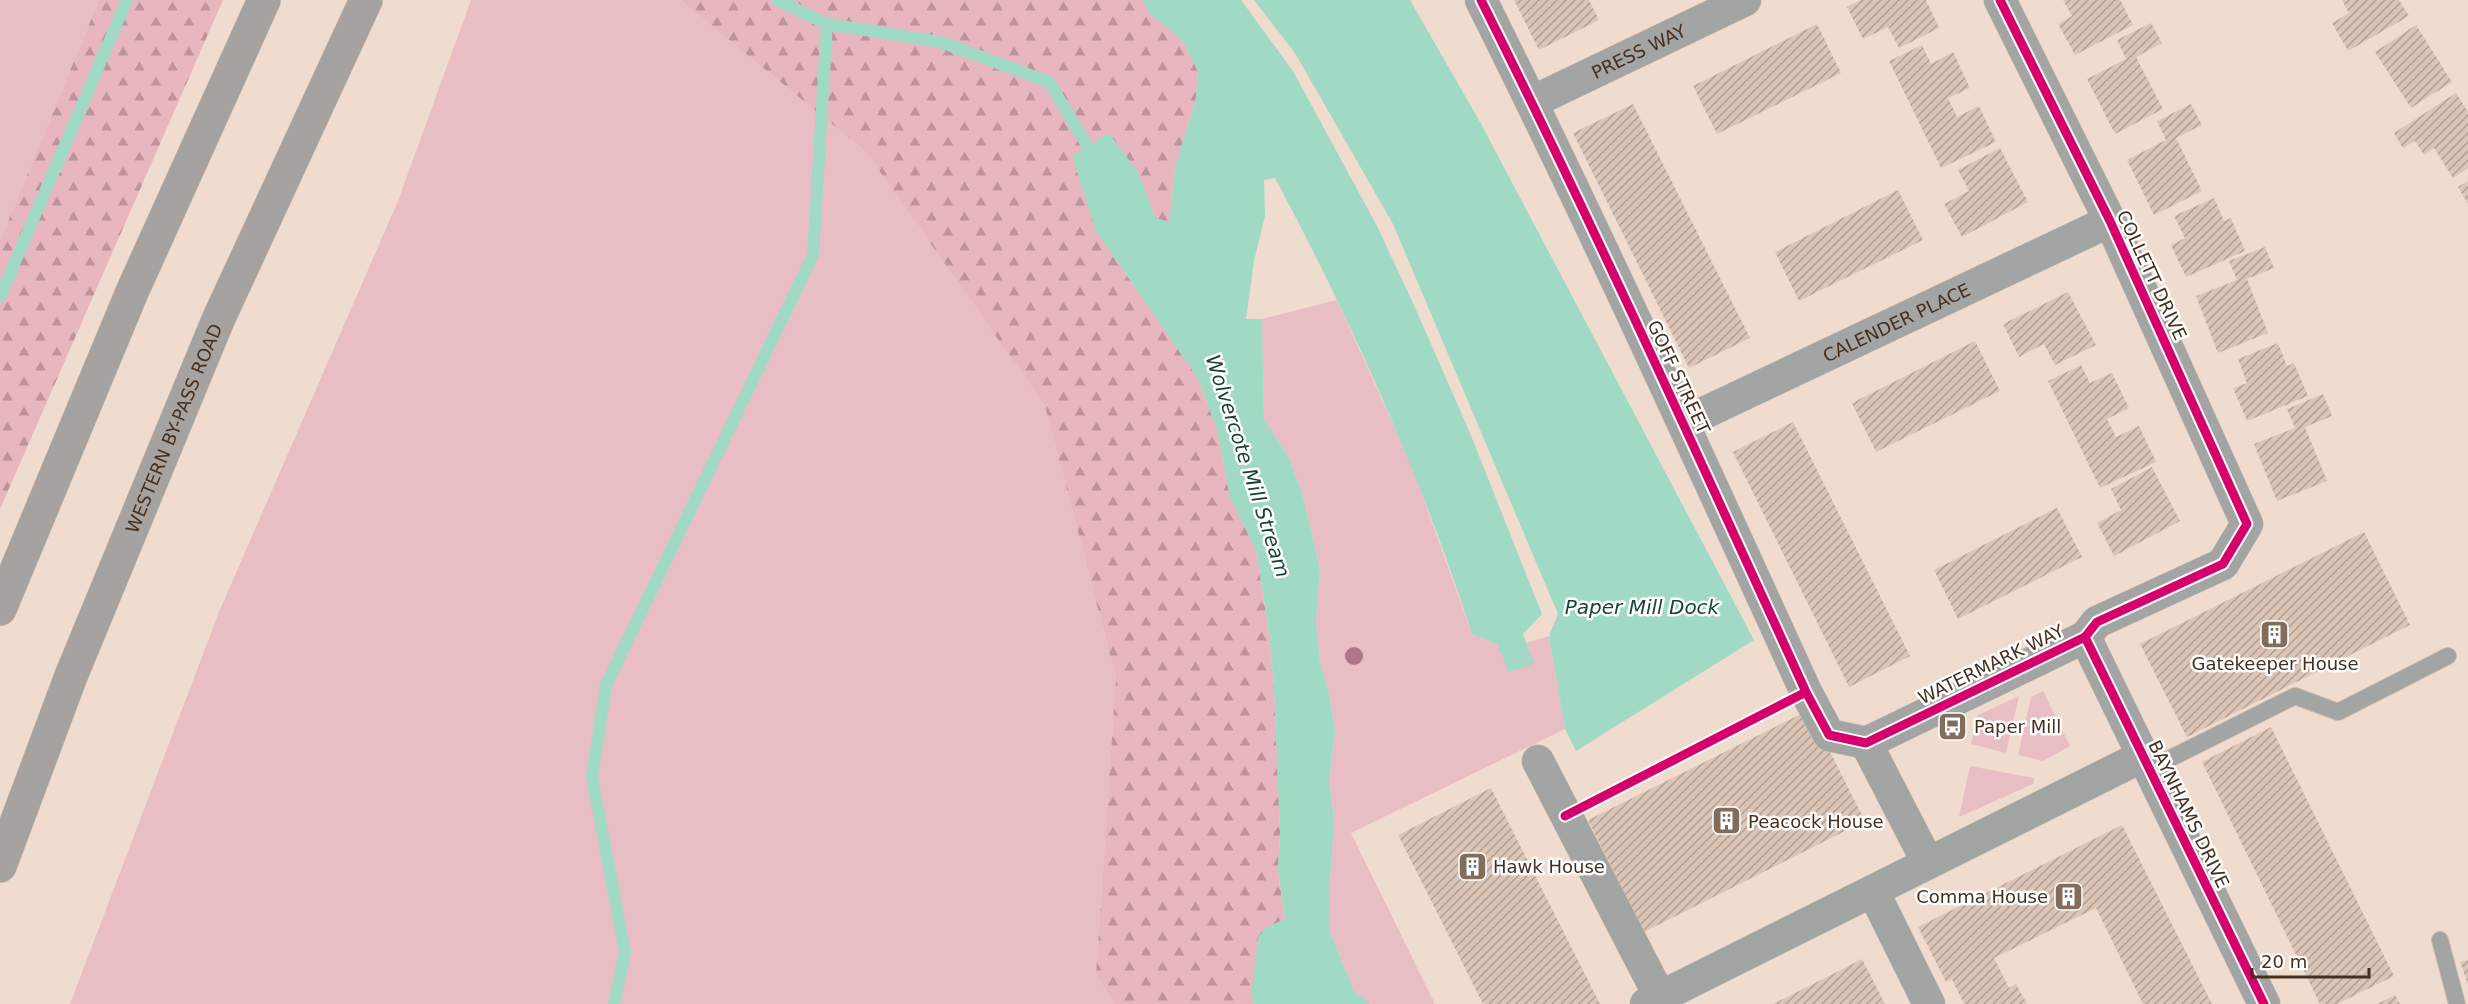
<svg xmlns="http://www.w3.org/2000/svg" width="2468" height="1004" font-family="'DejaVu Sans',sans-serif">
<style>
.grass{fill:#e9bdc4}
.forest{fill:url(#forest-firs)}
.water{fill:#a0d9c4}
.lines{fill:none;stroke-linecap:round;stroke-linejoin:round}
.stream{stroke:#a0d9c4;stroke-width:12}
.building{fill:url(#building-hatch)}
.service-casing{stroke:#ccbaad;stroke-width:18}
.minor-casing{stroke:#ccbaad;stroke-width:33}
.trunk-casing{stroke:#ccbaad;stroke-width:34}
.service{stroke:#a3a4a4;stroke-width:16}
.minor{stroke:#a3a4a4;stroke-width:32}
.trunk{stroke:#a5a29f;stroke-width:33}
.cycleway-casing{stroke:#fff;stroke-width:13}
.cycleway{stroke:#d6006c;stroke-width:9}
.tree{fill:#af7787}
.labels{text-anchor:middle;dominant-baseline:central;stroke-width:5;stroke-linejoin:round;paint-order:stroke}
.street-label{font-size:18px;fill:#472f1e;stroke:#fff}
.poi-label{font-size:18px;fill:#472f1e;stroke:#fff;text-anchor:start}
.water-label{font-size:20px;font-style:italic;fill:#194339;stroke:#fff}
</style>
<defs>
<pattern id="forest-firs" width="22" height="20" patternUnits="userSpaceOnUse" patternTransform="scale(1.5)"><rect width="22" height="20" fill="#e7b6bf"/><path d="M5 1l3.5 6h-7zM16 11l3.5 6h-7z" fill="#bd949b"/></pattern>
<pattern id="building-hatch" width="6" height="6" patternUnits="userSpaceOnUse" patternTransform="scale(1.5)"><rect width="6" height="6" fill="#dbc5b6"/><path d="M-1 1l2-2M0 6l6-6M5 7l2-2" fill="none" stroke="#b3a093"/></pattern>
</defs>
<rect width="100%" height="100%" fill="#f0dcce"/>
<path class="grass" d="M0,0H99L0,241Z
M471,0H680L866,152L1045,406L1116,678L1096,973L1114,1004H70L219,612L398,201Z
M1337,300L1411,464L1472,634L1497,644L1533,664L1526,643L1549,636L1565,729L1351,833L1435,1004H1371L1354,991L1330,932V884L1334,819L1329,781L1335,731L1329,693L1320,662L1316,620L1320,569L1302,493L1288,456L1264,419L1262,319Z
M2043,691L2070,746L2043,761L2018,755L2031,697Z
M2019,696L2006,753L1971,744L1978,715Z
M1970,766L2034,778L2033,784L1959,817Z"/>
<path class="forest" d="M99,0H223L0,509V241Z
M680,0H1143L1151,15L1182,40L1198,71L1196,98L1175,168L1169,224L1155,217L1138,172L1126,158L1096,231L1198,378L1217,430L1230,497L1256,550L1268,625L1274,687L1280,832L1278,871L1285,920L1265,928L1251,998L1255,1004H1114L1096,973L1116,678L1045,406L866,152Z"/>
<path class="water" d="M1143,0H1241L1293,71L1377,226L1413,303L1470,433L1542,614L1523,634L1534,664L1509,672L1497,644L1472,634C1421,476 1353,324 1275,178L1264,180L1265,216L1254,261L1246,319H1262L1264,419L1288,456L1302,493L1320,569L1316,620L1320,662L1329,693L1335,731L1329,781L1334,819L1330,884V932L1354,991L1371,1004H1255L1251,998L1258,938L1265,928L1285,919L1278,871L1280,832L1274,687L1268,625L1256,550L1230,497L1217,430L1198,378L1096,231L1072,156L1109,133L1138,172L1155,217L1169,223L1175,168L1196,98L1198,71L1182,40L1151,15Z
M1254,0H1410L1480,122L1754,640L1576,751L1565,729L1549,636L1558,614L1393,224L1295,53Z"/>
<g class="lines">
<path class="stream" d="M777,0L827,24L941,42L1049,82L1096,160
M0,297L127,0
M614,1004L625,952L592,777L606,685L813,255L827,24"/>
</g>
<path class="building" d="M1514,0H1589L1599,20L1539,50Z
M1861,0H1926L1939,28L1899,48L1888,27L1863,39L1847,7Z
M2063,0H2120L2133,25L2075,55L2058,24L2072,16Z
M2342,0H2399L2409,16L2348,51L2332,23L2349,13Z
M2151,23L2162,43L2136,57L2163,109L2115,134L2087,79L2126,59L2117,40Z
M1817,24L1841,73L1717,134L1693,86Z
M2416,25L2452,82L2411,108L2375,52Z
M1922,45L1931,64L1953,52L1970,88L1948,98L1957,117L1979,106L1996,142L1941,168L1889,61Z
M2456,93L2468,112V168L2453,178L2434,148L2424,155L2415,141L2403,148L2394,133Z
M1633,104L1750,338L1689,368L1573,133Z
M2191,104L2202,125L2176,138L2202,191L2154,215L2127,160L2166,140L2157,121Z
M2000,148L2028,202L1962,237L1944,204L1969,191L1958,170Z
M2468,181V204L2458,187Z
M1898,190L1923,240L1799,301L1775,252Z
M2214,198L2224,221L2231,218L2245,251L2186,277L2171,245L2185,238L2174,216Z
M2265,247L2274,268L2247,279L2268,333L2218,353L2196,296L2237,280L2229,261Z
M2068,292L2096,345L2055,365L2044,344L2019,357L2003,324Z
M1975,341L2000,391L1876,452L1852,403Z
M2278,343L2287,366L2294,363L2308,396L2247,421L2233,388L2247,383L2238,359Z
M2081,365L2090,383L2112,373L2129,408L2107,419L2116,437L2139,426L2156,462L2100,488L2048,381Z
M2323,394L2332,416L2305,427L2327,481L2277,501L2254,444L2295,428L2287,409Z
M1793,422L1910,656L1849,687L1733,452Z
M2152,467L2180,521L2114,556L2097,523L2121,510L2111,489Z
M2057,508L2082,557L1958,619L1934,570Z
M2364,532L2410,625L2187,737L2140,644Z
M1809,710L1865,821L1644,932L1588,820Z
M2271,727L2394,976L2337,1004H2320L2202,762Z
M1491,788L1556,917L1600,1004H1483L1398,835Z
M2122,825L2212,1004H2143L2096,908L1994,958L2009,988L2016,984L2027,1004H1964L1952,979L1946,982L1918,927Z
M1862,959L1885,1004H1773L1833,974Z
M2468,960V984L2460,962Z
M2395,995L2400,1004H2377Z"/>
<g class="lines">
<defs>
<path id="service" d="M2149,769L2295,696L2338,712L2448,656
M2440,940L2457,1004"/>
<g id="minor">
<path d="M1481,0C1595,228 1700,460 1806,692L1829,735L1866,743"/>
<path id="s1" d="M1532,102L1745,0"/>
<path id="s2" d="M1683,423L2110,221"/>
<path d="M2085,637L2264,1004"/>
<path d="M1866,743L2085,637L2097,622L2223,564L2247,524L2110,221L2000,0"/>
<path d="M1866,743L1928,863"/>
<path d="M1538,761L1660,997"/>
<path d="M1873,891L1929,1004"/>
<path d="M1646,1004L2143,756"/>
</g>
<g id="trunk">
<path d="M0,609L132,292L264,0"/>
<path id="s3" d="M0,866L71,676L218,320L366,0"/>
</g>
</defs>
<use href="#service" class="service-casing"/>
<use href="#minor" class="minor-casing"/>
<use href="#trunk" class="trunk-casing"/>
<use href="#service" class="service"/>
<use href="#minor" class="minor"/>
<use href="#trunk" class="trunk"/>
<defs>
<path id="cycleway" d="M1481,0C1595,228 1700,460 1806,692L1829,735L1866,743L2085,637L2097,622L2223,564L2247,524L2110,221L2000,0
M2085,637L2264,1004
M1565,816L1806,692"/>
</defs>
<use href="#cycleway" class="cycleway-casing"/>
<use href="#cycleway" class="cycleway"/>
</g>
<circle class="tree" cx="1354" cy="656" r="9"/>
<defs>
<symbol id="building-square" viewBox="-11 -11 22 22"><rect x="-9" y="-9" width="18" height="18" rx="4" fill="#826c5c" stroke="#fff"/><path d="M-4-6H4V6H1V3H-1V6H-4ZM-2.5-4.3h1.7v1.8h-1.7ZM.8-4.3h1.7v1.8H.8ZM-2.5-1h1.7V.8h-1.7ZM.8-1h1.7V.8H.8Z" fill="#fff"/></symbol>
<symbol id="bus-square" viewBox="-11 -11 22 22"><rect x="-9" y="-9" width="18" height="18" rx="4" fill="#826c5c" stroke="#fff"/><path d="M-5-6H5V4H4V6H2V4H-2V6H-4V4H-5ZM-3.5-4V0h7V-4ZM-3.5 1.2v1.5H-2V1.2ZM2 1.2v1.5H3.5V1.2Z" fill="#fff"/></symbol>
</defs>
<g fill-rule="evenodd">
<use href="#building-square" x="2258" y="618" width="33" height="33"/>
<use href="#bus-square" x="1936" y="710" width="33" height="33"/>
<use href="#building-square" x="1710" y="804" width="33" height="33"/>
<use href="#building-square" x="1456" y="850" width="33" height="33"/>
<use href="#building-square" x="2052" y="880" width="33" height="33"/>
</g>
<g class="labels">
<g class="street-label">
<text stroke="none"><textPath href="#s1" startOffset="118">PRESS WAY</textPath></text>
<text transform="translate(2152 275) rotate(65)">COLLETT DRIVE</text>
<text stroke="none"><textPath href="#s2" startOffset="236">CALENDER PLACE</textPath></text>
<text transform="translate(1679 377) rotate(65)">GOFF STREET</text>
<text stroke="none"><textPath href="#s3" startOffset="471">WESTERN BY-PASS ROAD</textPath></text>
<text transform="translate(1991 664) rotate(-26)">WATERMARK WAY</text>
<text transform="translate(2189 814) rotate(64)">BAYNHAMS DRIVE</text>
</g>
<g class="poi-label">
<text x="2275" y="663" text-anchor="middle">Gatekeeper House</text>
<text x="1974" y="726">Paper Mill</text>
<text x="1748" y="821">Peacock House</text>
<text x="1493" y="866">Hawk House</text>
<text x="2048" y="896" text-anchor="end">Comma House</text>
</g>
<g class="water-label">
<text transform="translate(1248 466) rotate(72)">Wolvercote Mill Stream</text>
<text x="1642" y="607">Paper Mill Dock</text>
</g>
</g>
<path d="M2252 968v9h117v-9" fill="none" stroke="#472f1e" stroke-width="3"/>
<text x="2261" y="968" font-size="18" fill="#472f1e" stroke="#ffffff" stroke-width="4.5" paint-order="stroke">20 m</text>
</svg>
